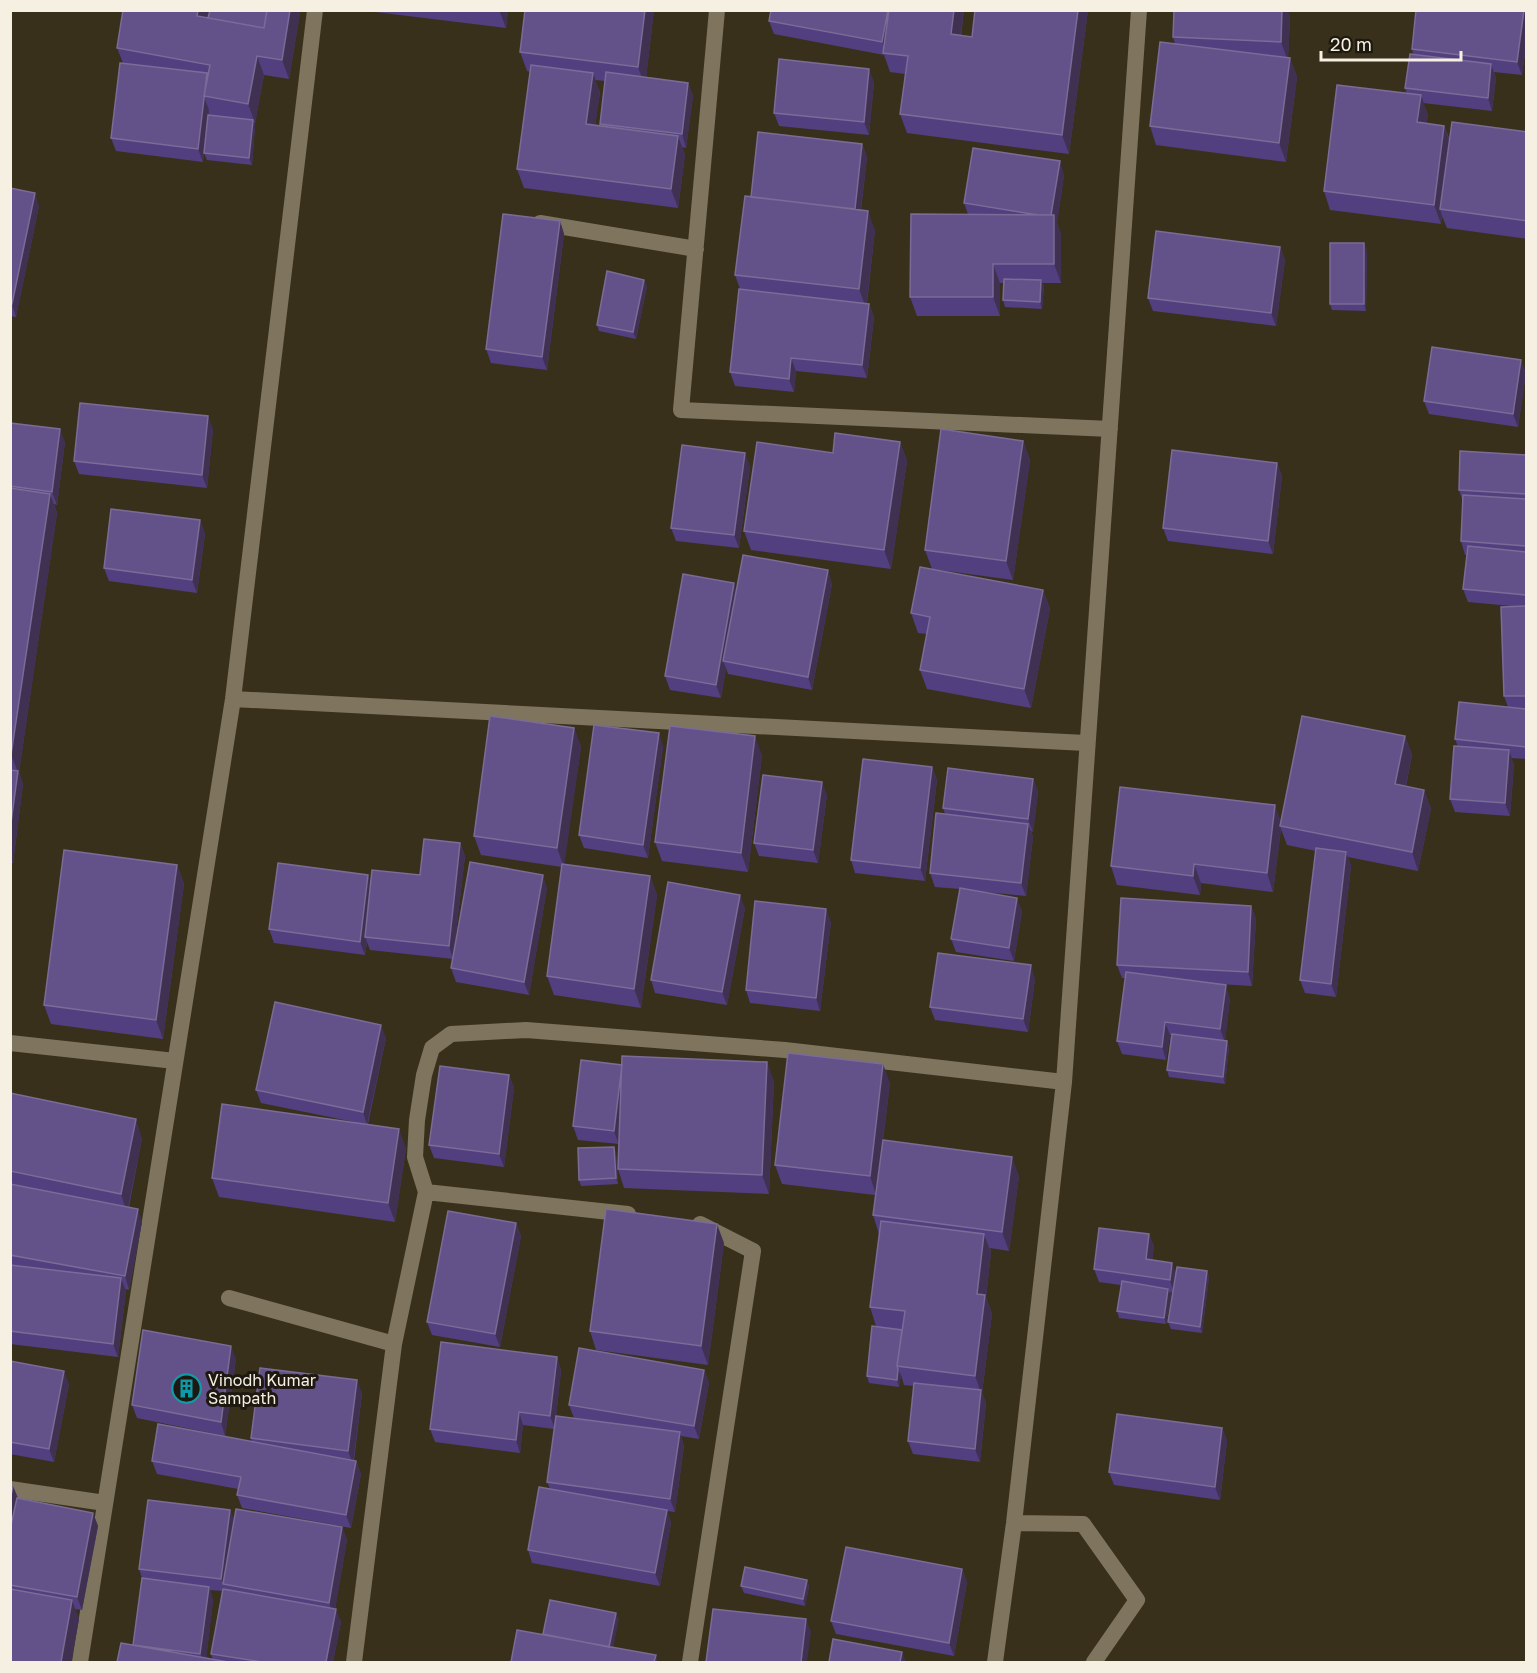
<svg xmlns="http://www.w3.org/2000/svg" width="1537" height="1673" font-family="'Golos Text',sans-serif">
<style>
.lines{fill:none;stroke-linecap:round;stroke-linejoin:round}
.minor{stroke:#7f745e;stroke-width:16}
.wall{fill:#513f7f;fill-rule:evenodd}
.shaded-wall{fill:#403153}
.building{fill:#635289;stroke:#7a6b97;stroke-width:1.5}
.labels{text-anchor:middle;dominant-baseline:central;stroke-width:6;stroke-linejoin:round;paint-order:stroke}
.poi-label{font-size:16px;fill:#f6f0e3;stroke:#1d1910;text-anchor:start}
</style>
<rect width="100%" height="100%" fill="#39301c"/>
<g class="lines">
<path class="minor" d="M717,10L681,410L1110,429
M540,223L696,249
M233,699L1086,743
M10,1043L175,1061
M426,1192L628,1214
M229,1298L394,1344
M10,1489L105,1503
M1014,1523L1083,1524L1137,1600L1094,1662
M80,1662L233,699L315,10
M354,1662L394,1344L426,1192L415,1157L417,1120L424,1075L432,1048L451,1034L526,1030L785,1050L1064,1082
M690,1662L753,1251L700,1224
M995,1662L1014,1523L1064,1082L1139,10"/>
</g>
<path class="wall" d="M123,10H207L208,18L210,10H299L300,13L289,79L264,75L255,123H254L255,126L252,165L207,160L204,153L208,117L203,162L116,151L111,138L123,63L117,48Z
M359,10H508L506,28Z
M525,10H654L646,78L688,83L693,96L686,148L682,147L685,155L678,208L524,188L517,169L530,72L527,71L520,52ZM595,80L605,81L600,124L601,126L595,125L600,92Z
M771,10H964L961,36L972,37L1088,10L1069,154L907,133L900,114L905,74L890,72L884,55L774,34L769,21Z
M1527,10V39L1522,75L1494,72L1496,78L1492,111L1423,103L1428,115L1426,124L1444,126L1450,140L1527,132V239L1447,228L1442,216L1441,224L1330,210L1324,191L1407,94L1405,88L1413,54L1412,49Z
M1290,16L1288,57L1290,58L1297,77L1286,162L1156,145L1150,126L1175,44L1173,37Z
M874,82L869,135L779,126L774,113Z
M862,144L867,157L861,210L875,230L867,303L869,304L874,317L867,378L796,371L794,392L735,386L730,372L740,289L735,275L751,197Z
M1064,175L1057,223L1061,234V283H1042L1044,286L1042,309L1005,307L1003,300L1004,283H1000V316H917L910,297L968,214L964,203Z
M10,188L39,206L16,317L10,316Z
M560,221L564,234L547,370L491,363L486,349Z
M1280,247L1285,260L1276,326L1153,311L1148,298Z
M1367,250L1366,311L1332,310L1330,304Z
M647,286L636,339L599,331L597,325Z
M1526,373L1518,427L1429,414L1424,401Z
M10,423L65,442L57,505L54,504L57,513L19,772L23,784L13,863H10Z
M213,429L207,488L79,474L74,461Z
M1023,441L1030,460L1013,580L932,569L925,550Z
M900,442L907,461L891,569L751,550L744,531L833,453Z
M1527,455V759L1511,758L1514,764L1510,816L1455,812L1450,799L1458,747L1455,739L1508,707L1504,696L1511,606L1468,602L1463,589L1467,555H1465L1461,541L1463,502L1459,490Z
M1277,463L1282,476L1273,554L1168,541L1163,528Z
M750,466L739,548L676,541L671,528Z
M200,520L205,534L197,593L109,581L104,568Z
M832,584L812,690L728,674L726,668L721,698L670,690L665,676L737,591Z
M1043,590L1050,609L1031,708L927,689L920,670L927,634L918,633L911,613Z
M574,728L581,747L564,864L650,876L657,895L641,1008L554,995L547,976L562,867L481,855L474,836Z
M1405,736L1412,755L1406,786L1424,790L1431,809L1418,871L1348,857L1351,866L1336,997L1305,993L1300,980L1316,851L1287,845L1281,829L1273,892L1201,883L1200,895L1117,885L1111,866L1281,822Z
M663,746L648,858L584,848L579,835Z
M762,755L748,872L662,861L655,842Z
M932,767L937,780L925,881L855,873L851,860Z
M1033,779L1038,792L1033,832L1031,831L1033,837L1026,896L974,891L1022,911L1014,961L956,952L951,939L960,889L935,887L930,873L945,814L943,808Z
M827,795L818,863L759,856L754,843Z
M460,843L465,856L454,950L547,888L529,995L456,982L451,968L453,959L370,950L367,942L365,955L274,943L269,929L371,882L420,875Z
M177,865L184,884L163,1039L51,1024L44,1005Z
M1251,906L1256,919L1252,986L1218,984L1230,998L1225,1041H1227L1229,1048L1225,1084L1169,1077L1167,1070L1171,1035H1170L1166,1060L1122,1054L1117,1041L1125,978H1122L1117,965Z
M745,908L727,1005L655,993L651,980Z
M831,922L820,1011L750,1003L746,990Z
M1035,979L1028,1032L935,1020L930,1007Z
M386,1038L368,1124L406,1148L395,1222L219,1197L212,1178L354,1122L261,1103L256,1090Z
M622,1065L774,1081L769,1194L624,1188L618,1169L619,1144L578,1140L573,1126Z
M509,1075L514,1088L504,1167L434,1158L429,1145Z
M890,1083L883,1140L1019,1176L1009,1251L990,1248L991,1253L986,1297L992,1314L982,1393L986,1403L980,1462L913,1454L908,1441L914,1386L904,1385L901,1375L899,1387L869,1383L867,1376L876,1326L870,1307L879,1234L873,1215L875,1195L782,1184L775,1165Z
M10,1093L142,1138L129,1207L142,1222L129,1290L125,1289L126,1291L118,1357L10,1344Z
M614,1147L616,1153L618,1184L581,1186L579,1180Z
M516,1223L521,1236L500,1347L432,1335L427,1322Z
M1149,1234L1154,1247L1152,1260L1176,1272L1207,1271L1209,1277L1202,1333L1171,1329L1168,1322L1173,1293L1170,1292L1171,1295L1166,1324L1119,1318L1117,1311L1121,1285L1099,1282L1094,1269Z
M724,1243L708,1365L596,1350L590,1331Z
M557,1357L561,1371L556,1416L587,1420L574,1418L569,1405L704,1370L709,1383L699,1439L681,1436L684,1446L675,1512L667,1511L671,1523L660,1586L532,1563L528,1550L550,1489L547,1482L554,1429L523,1425L520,1453L435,1442L430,1429Z
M236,1359L225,1436L137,1418L132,1405Z
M10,1361L69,1384L54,1462L10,1454Z
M362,1393L354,1461H356L361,1474L351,1528L242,1508L237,1495L238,1489L157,1474L152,1461L252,1442L251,1438Z
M1222,1428L1227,1441L1220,1500L1114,1485L1109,1472Z
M10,1485L13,1486L18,1498L93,1513L98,1526L82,1610L75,1609L79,1619L71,1662H10Z
M230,1510L234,1521L342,1527L347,1540L335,1609L341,1622L333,1662H117L134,1645L142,1578L139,1569ZM210,1590L222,1591L211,1654L213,1660L206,1659L213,1600Z
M962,1569L967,1582L954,1656L836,1634L831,1621Z
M807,1580L809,1587L805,1606L744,1593L741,1586Z"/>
<path class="shaded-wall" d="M198,10H207L208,13L204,35L197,16Z
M290,10H299L300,13L289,79L282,60Z
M499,10H508L506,28Z
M645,10H654L645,86L638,67Z
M888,10L886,53L882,42Z
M954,10H964L958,53L951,34Z
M1078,10H1088L1069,154L1062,135Z
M1282,10H1288L1290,16L1288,61L1281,42Z
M1524,10H1527V39L1522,75L1517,62Z
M257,56L264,75L255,123L248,104Z
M1290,58L1297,77L1286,162L1279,143Z
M1491,64L1496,78L1492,111L1488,98Z
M869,69L874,82L869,135L864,122Z
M593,73L600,92L593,143L586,124Z
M688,83L693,96L686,148L682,134Z
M1421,95L1428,115L1424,141L1417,122Z
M204,97L209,110L203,162L198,149Z
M253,120L255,126L252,165L249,158Z
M1444,126L1451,145L1440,209L1442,216L1441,224L1434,205Z
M678,136L685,155L678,208L671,189Z
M862,144L867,157L859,224L854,210Z
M1060,161L1064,175L1057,223L1061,234V283L1054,264L1051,217Z
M35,193L39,206L16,317L12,304Z
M868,211L875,230L866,308L859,289Z
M560,221L564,234L547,370L542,357Z
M1364,243L1367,250L1366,311L1364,304Z
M1280,247L1285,260L1276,326L1271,313Z
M993,264L1000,283V316L993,297Z
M644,280L647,286L636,339L633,332Z
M1041,280L1044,286L1042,309L1040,302Z
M869,304L874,317L867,378L862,365Z
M791,358L796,371L794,392L789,379Z
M1521,360L1526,373L1518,427L1513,414Z
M208,416L213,429L207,488L202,475Z
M60,429L65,442L57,505L52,492Z
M1023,441L1030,460L1013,580L1006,561Z
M900,442L907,461L891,569L884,550Z
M745,453L750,466L739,548L734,535Z
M1277,463L1282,476L1273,554L1268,541Z
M50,494L57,513L19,772L23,784L13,863L10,857V830L18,772L11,755Z
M200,520L205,534L197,593L192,580Z
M828,570L832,584L812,690L808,677Z
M734,583L738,596L723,661L726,668L721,698L716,685Z
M1043,590L1050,609L1031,708L1024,689Z
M574,728L581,747L564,867L557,848Z
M659,733L663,746L648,858L643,845Z
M755,736L762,755L748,872L741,853Z
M1405,736L1412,755L1402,803L1395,784Z
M1509,750L1514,764L1510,816L1505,803Z
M932,767L937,780L925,881L920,868Z
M1033,779L1038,792L1033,832L1028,819Z
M822,782L827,795L818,863L813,850Z
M1424,790L1431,809L1418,871L1412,852Z
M1275,805L1282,824L1280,826L1281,829L1273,892L1267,873Z
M1028,824L1033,837L1026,896L1021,883Z
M460,843L465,856L453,959L449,946Z
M1346,852L1351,866L1336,997L1331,984Z
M1194,864L1201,883L1200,895L1193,876Z
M177,865L184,884L163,1039L156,1020Z
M368,875L373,888L365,937L367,942L365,955L360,942Z
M543,875L547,888L529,995L524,982Z
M650,876L657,895L641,1008L634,989Z
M740,895L745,908L727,1005L722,992Z
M1017,898L1022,911L1014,961L1009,948Z
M1251,906L1256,919L1252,986L1248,972Z
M826,909L831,922L820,1011L816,998Z
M1031,965L1035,979L1028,1032L1023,1019Z
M1226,985L1230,998L1225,1042L1220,1029Z
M1165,1022L1170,1035L1166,1060L1162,1047Z
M381,1025L386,1038L367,1125L363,1112Z
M1227,1041L1229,1048L1225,1084L1223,1077Z
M767,1062L774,1081L769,1194L762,1175Z
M883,1064L890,1083L876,1195L870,1176Z
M622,1065L619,1145L614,1131Z
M509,1075L514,1088L504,1167L499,1154Z
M136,1119L142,1138L127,1213L121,1194Z
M399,1129L406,1148L395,1222L388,1203Z
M614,1147L616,1153L618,1184L616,1178Z
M1012,1157L1019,1176L1009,1251L1002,1232Z
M138,1209L142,1222L129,1290L125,1276Z
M516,1223L521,1236L500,1347L495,1334Z
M717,1224L724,1243L708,1365L701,1346Z
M984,1234L991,1253L986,1297L992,1314L982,1393L986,1403L980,1462L975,1449L981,1392L975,1376L977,1294Z
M1149,1234L1154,1247L1150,1273L1146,1259Z
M1172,1263L1177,1276L1174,1293L1170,1280Z
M1207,1271L1209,1277L1202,1333L1200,1327Z
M121,1278L126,1291L118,1357L113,1344Z
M1168,1289L1171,1295L1166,1324L1164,1318Z
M231,1346L236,1359L225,1436L221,1422Z
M557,1357L561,1371L555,1429L550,1416Z
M898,1369L901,1375L899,1387L897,1380Z
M704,1370L709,1383L699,1439L694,1426Z
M64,1371L69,1384L54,1462L49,1449Z
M357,1380L362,1393L353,1464L348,1451Z
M519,1412L523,1425L520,1453L516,1440Z
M1222,1428L1227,1441L1220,1500L1215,1487Z
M680,1432L684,1446L675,1512L670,1499Z
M356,1461L361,1474L351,1528L346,1515Z
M13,1486L18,1499L10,1538V1500Z
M230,1510L235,1523L224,1584L221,1579Z
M667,1510L671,1523L660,1586L655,1573Z
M93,1513L98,1526L82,1610L77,1597Z
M342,1527L347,1540L334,1616L329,1603Z
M962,1569L967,1582L954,1656L949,1643Z
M807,1580L809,1587L805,1606L803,1599Z
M209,1587L213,1600L206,1662H204L200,1654Z
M72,1600L79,1619L71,1662H61Z
M336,1609L341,1622L333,1662H326Z
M616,1613L619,1619L612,1654L609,1647Z
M806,1619L811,1632L807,1662H801Z
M902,1652L906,1662H900Z
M656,1655L658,1662H654Z"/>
<path class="building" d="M123,10H198L197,16L264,28L267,10H290L282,60L257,56L248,104L204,96L210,65L117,48Z
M210,10H267L264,28L208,18Z
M525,10H645L638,67L520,52Z
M771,10H888L882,42L769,21Z
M889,10H954L951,34L972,37L975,10H1078L1062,135L900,114L908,56L883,53Z
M1174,10H1282L1281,42L1173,37Z
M1416,10H1524L1517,62L1412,49Z
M1160,42L1290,58L1279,143L1150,126Z
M1410,54L1491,64L1488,98L1405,88Z
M779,59L869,69L864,122L774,113Z
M120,63L207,73L198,149L111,138Z
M531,65L593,73L586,124L678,136L671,189L517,169Z
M606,72L688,83L682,134L600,124Z
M1337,85L1421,95L1417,122L1444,126L1434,205L1324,191Z
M208,115L253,120L249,158L204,153Z
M1452,122L1527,132V221L1440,209Z
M758,132L862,144L855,209L751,197Z
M973,148L1060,161L1051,215H1038L964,203Z
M10,188L35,193L12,304H10Z
M745,196L868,211L859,289L735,275Z
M503,214L560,221L542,357L486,349Z
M911,214L1054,215V264H993V297H910Z
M1156,231L1280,247L1271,313L1148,298Z
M1330,243H1364V304H1330Z
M607,271L644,280L633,332L597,325Z
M1004,279L1041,280L1040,302L1003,300Z
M739,289L869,304L862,365L791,358L789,379L730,372Z
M1432,347L1521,360L1513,414L1424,401Z
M80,403L208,416L202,475L74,461Z
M10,423L60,429L52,492L10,486Z
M941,429L1023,441L1006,561L925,550Z
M835,433L900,442L884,550L744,531L757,442L833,453Z
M682,445L745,453L734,535L671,528Z
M1172,450L1277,463L1268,541L1163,528Z
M1460,451L1527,455V494L1459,490Z
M10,488L50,494L11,755L10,754Z
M1463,495L1527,499V546L1461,541Z
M111,509L200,520L192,580L104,568Z
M1468,546L1527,552V595L1463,589Z
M743,555L828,570L808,677L723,661Z
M920,567L1043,590L1024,689L920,670L930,617L911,613Z
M683,574L734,583L716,685L665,676Z
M1527,606V696H1504L1501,607Z
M1459,702L1527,709V747L1455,739Z
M490,716L574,728L557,848L474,836Z
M1302,716L1405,736L1395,784L1424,790L1412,852L1280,826Z
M594,725L659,733L643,845L579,835Z
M670,726L755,736L741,853L655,842Z
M1454,746L1509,750L1505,803L1450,799Z
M863,759L932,767L920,868L851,860Z
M948,768L1033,779L1028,819L943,808Z
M10,770L18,771L10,830Z
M763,775L822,782L813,850L754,843Z
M1120,787L1275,805L1267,873L1194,864L1193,876L1111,866Z
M936,813L1028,824L1021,883L930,873Z
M424,839L460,843L449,946L365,937L372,870L420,875Z
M1316,848L1346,852L1331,984L1300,980Z
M64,850L177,865L156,1020L44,1005Z
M470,862L543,875L524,982L451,968Z
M278,863L368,875L360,942L269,929Z
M562,864L650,876L634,989L547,976Z
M668,882L740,895L722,992L651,980Z
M960,888L1017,898L1009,948L951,939Z
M1121,898L1251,906L1248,972L1117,965Z
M755,901L826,909L816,998L746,990Z
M938,953L1031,965L1023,1019L930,1007Z
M1126,972L1226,985L1220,1029L1165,1022L1162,1047L1117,1041Z
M275,1002L381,1025L363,1112L256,1090Z
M1172,1034L1227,1041L1223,1077L1167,1070Z
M788,1053L883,1064L870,1176L775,1165Z
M622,1056L767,1062L762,1175L618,1169Z
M581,1060L622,1065L614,1131L573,1126Z
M440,1066L509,1075L499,1154L429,1145Z
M10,1093L136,1119L121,1194L10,1171Z
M222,1104L399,1129L388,1203L212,1178Z
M883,1140L1012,1157L1002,1232L873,1215Z
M614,1147L616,1178L579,1180L578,1148Z
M10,1184L138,1209L125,1276L10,1255Z
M606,1209L717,1224L701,1346L590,1331Z
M448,1211L516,1223L495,1334L427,1322Z
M881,1221L984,1234L977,1294L985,1295L975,1376L897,1366L905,1311L870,1307Z
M1099,1228L1149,1234L1146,1259L1172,1263L1170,1280L1094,1269Z
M10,1265L121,1278L113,1344L10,1331Z
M1177,1267L1207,1271L1200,1327L1168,1322Z
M1122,1281L1168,1289L1164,1318L1117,1311Z
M872,1326L902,1330L897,1366L898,1369L897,1380L867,1376Z
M143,1330L231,1346L221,1422L132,1405Z
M441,1342L557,1357L550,1416L519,1412L516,1440L430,1429Z
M579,1348L704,1370L694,1426L569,1405Z
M10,1361L64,1371L49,1449L10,1442Z
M260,1368L357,1380L348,1451L251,1438Z
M914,1383L981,1390L975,1449L908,1441Z
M1117,1414L1222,1428L1215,1487L1109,1472Z
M556,1416L680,1432L670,1499L547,1482Z
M158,1424L356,1461L346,1515L237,1495L241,1477L152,1461Z
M10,1485L13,1486L10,1500Z
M539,1487L667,1510L655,1573L528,1550Z
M17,1498L93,1513L77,1597L10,1585V1530Z
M148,1500L230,1510L221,1579L139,1569Z
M236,1509L342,1527L329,1603L223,1584Z
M846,1547L962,1569L949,1643L831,1621Z
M745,1567L807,1580L803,1599L741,1586Z
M142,1578L209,1587L200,1654L133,1645Z
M10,1589L72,1600L61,1662H10Z
M223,1589L336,1609L326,1662H262L211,1654Z
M550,1600L616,1613L609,1647L543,1634Z
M713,1609L806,1619L801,1662H706Z
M517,1630L656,1655L654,1662H511Z
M833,1639L902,1652L900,1662H829Z
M121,1643L228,1662H117Z"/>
<defs>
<symbol id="building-ring" viewBox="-11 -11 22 22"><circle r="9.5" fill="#1d1910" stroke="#0f9aa8" stroke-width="1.5"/><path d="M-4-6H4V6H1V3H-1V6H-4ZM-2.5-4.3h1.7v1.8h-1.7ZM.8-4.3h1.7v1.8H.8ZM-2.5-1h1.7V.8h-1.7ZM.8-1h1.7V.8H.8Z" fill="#0f9aa8"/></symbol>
</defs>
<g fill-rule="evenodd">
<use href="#building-ring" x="170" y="1372" width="33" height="33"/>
</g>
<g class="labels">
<g class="poi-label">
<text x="208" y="1380">Vinodh Kumar<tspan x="208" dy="18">Sampath</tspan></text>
</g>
</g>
<rect width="1537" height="1673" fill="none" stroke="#f6f0e3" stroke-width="24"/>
<path d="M1321 51v9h140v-9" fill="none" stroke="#f6f0e3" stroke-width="3"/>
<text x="1330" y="51" font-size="18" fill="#f6f0e3" stroke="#1d1910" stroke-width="4.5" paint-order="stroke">20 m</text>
</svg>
